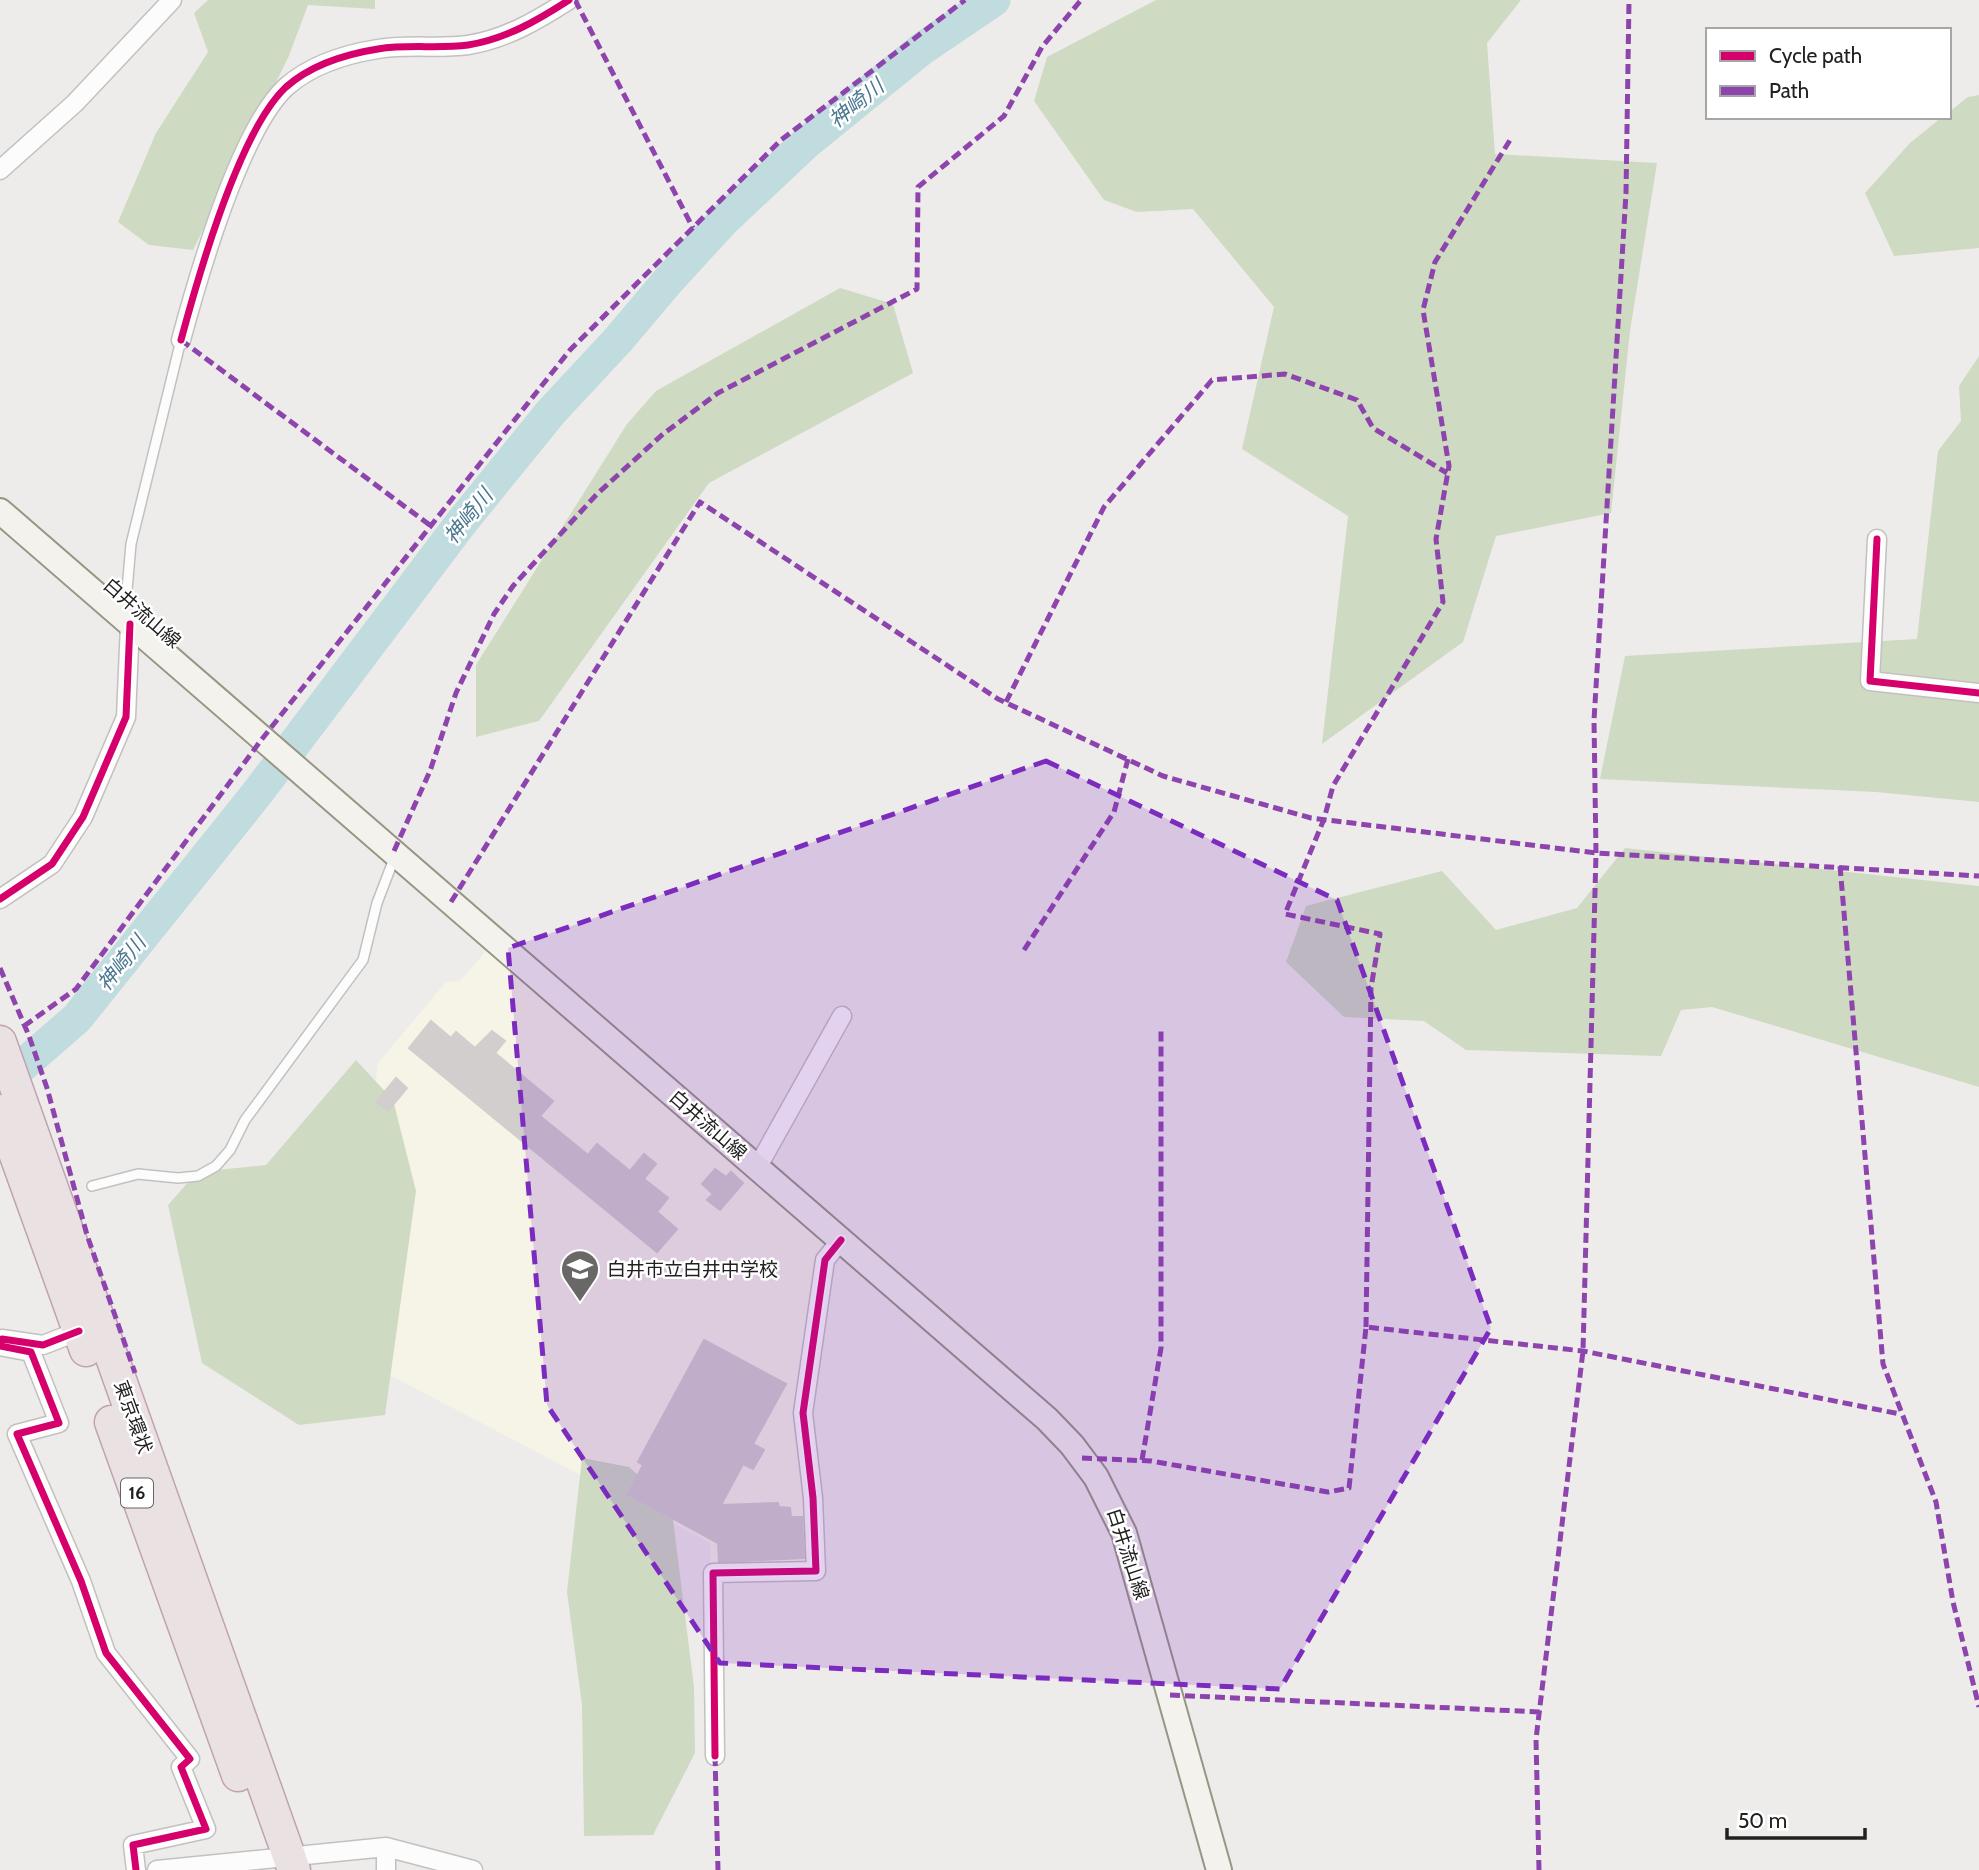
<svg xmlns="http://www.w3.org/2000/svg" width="1979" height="1870" font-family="Cabin,'Noto Sans JP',sans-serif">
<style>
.education{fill:#f6f3e7}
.forest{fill:#cedac2}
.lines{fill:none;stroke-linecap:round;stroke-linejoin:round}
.river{stroke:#c1dcde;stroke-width:33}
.building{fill:#d1cecd;stroke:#d1cecc;stroke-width:2}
.lane-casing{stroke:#c2c1c0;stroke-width:12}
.street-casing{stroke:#c2c1c0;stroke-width:21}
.secondary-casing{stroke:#979683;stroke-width:28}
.highway-casing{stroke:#c0a3b0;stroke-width:35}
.lane{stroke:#fcfcfc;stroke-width:9}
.street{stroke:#fcfcfc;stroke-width:18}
.secondary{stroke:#f3f2ed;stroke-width:24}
.highway{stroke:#eae1e3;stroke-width:32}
.quiet{stroke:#8e44ad;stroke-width:5;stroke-dasharray:10 5;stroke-linecap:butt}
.cycleway-casing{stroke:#fff;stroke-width:11}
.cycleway{stroke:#d6006c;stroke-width:7}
.marked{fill:#7b2cbf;fill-opacity:0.2;stroke:#7b2cbf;stroke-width:5;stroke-dasharray:14 9;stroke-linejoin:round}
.labels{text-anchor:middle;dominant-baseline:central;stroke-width:5;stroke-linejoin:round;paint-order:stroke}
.shield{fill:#fff;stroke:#646464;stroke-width:2}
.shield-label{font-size:18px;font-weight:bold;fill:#212121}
.street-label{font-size:19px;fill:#212121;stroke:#fff}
.poi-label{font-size:19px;fill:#212121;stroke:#fff;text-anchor:start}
.water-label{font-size:21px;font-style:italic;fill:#4c7890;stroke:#fff}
</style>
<rect width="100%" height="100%" fill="#eeecea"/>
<path class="education" d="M487,950L826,1244L819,1256L795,1402L809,1566L711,1567L710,1543L342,1350L378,1063L446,982L460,981Z"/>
<path class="forest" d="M208,0H375V9L308,5L288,58L193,250L149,245L118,222L156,133L208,52L194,13Z
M1156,0H1521L1487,43L1495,154L1657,163L1630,331L1611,513L1496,536L1463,642L1322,744L1348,516L1242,449L1274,307L1193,209L1137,212L1104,200L1034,101L1047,57Z
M1979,95V248L1894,256L1865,193L1910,143L1942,117H1949V112L1968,97Z
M840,288L893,304L913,373L709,483L539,721L476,737V665L627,424L656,391Z
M1979,356V802L1876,792L1600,779L1625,656L1917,639L1938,451L1961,421L1959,386Z
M1625,848L1979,886V1087L1712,1007L1681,1010L1661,1056L1466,1050L1424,1021L1344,1017L1286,962L1306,906L1442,871L1496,930L1577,908Z
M356,1060L393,1100L416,1191L385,1415L299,1425L202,1363L168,1205L197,1172L266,1165Z
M582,1458L629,1467L671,1504L694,1687L695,1753L653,1835L584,1836L582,1705L567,1592Z"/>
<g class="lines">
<path class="river" d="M0,1085L77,1018L258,792L461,523L551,412L618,340L667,282L723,221L806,143L923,48L994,0"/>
</g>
<path class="building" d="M431,1021L451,1038L456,1032L475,1048L492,1031L505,1041L495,1053L553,1101L540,1116L588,1155L597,1144L630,1171L644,1154L656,1164L644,1179L668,1198L657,1212L677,1229L657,1252L409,1048Z
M396,1078L407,1088L388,1111L376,1102Z
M715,1169L726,1177L731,1172L743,1183L720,1210L707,1200L713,1194L702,1184Z
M704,1340L786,1384L753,1444L764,1450L753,1469L743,1464L721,1505L778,1503L779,1507L790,1508L791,1517H802L804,1558L719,1562L718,1543L628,1494L643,1465L638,1462Z"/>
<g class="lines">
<defs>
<path id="lane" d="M125,613L131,544L181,340
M92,1186L138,1174L178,1178L198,1176L216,1166L230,1150L245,1120L363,960L377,903L395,856"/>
<path id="street" d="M0,170L75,103L172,0
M181,340C198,277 240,130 286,87C311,65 346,54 378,49C408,44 439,49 468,45C506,39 538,20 569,0
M1877,539L1870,681L1979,693
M0,899L52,864L83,817L126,717L130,624
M757,1168L842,1016
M79,1331L43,1345L2,1339L0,1346L31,1352L59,1423L17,1434L81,1581L106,1653L190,1759L181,1767L206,1829L133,1845L136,1870
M715,1756L713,1573L816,1571L813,1498L803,1413L825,1260L841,1240
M386,1847V1870
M157,1870L386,1847L473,1870"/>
<path id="secondary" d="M0,511L1047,1419L1072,1445L1096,1477L1124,1533L1219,1870"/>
<path id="highway" d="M0,1042L294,1870
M0,1111L86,1350
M111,1422L238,1775"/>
</defs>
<use href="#lane" class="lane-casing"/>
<use href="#street" class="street-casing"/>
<use href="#secondary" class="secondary-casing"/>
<use href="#highway" class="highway-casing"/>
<use href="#lane" class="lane"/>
<use href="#street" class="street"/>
<use href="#secondary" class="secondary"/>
<use href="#highway" class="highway"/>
<path class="quiet" d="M575,0L693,228
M181,340L431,526
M1006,702L1104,507L1212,380L1285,374L1357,400L1373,428L1447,473
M394,851L430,771L456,693L494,614L513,586L597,494L663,434L718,393L917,289L918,187L1004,116L1042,47L1081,0
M1840,866L1883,1364L1936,1502L1953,1602L1979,1707
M451,902L700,502L998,699L1163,776L1311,818L1596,853L1979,876
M1024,950L1114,812L1128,759
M0,968L29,1036L47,1088L87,1235L135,1373
M24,1026L76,989L262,739L570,350L781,140L965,0
M1366,1327L1371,988L1380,934L1285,914L1324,819L1333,786L1443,602L1436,539L1449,466L1423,310L1435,262L1510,140
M1082,1458L1151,1461L1328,1492L1349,1488L1366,1327L1583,1351L1900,1414
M1142,1460L1161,1348V1031
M1170,1695L1540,1712
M715,1756L718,1870
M1539,1870L1536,1739L1583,1351L1596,853L1594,720L1626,193L1629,0"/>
<defs>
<path id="cycleway" d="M181,340C198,277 240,130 286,87C311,65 346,54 378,49C408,44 439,49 468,45C506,39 538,20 569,0
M1877,539L1870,681L1979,693
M0,899L52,864L83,817L126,717L130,624
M79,1331L43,1345L2,1339L0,1346L31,1352L59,1423L17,1434L81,1581L106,1653L190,1759L181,1767L206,1829L133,1845L136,1870
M715,1756L713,1573L816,1571L813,1498L803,1413L825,1260L841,1240"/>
</defs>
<use href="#cycleway" class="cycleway-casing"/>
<use href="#cycleway" class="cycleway"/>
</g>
<path class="marked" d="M1046,761L1337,900L1491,1328L1280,1689L720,1663L547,1405L508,948Z"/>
<defs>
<symbol id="school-pin" viewBox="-11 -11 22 30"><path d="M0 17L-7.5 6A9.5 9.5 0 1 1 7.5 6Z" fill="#696867" stroke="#fff"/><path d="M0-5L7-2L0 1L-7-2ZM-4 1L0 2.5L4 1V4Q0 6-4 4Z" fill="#fff"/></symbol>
</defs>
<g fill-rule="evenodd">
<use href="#school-pin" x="558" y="1247" width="44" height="60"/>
</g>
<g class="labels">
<rect class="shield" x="121" y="1478.5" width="32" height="29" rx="5"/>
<g class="shield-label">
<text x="137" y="1493">16</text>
</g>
<g class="street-label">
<text transform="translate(142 613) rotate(41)">白井流山線</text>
<text transform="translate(708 1125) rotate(41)">白井流山線</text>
<text transform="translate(133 1417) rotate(70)">東京環状</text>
<text transform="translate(1128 1554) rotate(72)">白井流山線</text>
</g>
<g class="poi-label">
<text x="607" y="1269">白井市立白井中学校</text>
</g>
<g class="water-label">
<text transform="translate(856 103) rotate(-39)">神崎川</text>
<text transform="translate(468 516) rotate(-51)">神崎川</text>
<text transform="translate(121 963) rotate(-51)">神崎川</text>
</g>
</g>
<rect x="1706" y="28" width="245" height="91" fill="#ffffff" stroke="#a6a6a6" stroke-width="2"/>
<rect x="1720" y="51" width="35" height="10" fill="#d6006c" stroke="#a6a6a6" stroke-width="2"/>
<text x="1769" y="63" font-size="21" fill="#212121">Cycle path</text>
<rect x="1720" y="86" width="35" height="10" fill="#8e44ad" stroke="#a6a6a6" stroke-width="2"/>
<text x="1769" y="98" font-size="21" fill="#212121">Path</text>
<path d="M1727 1828v10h138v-10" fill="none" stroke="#212121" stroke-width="3.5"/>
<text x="1738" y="1828" font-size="21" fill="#212121" stroke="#ffffff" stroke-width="5" paint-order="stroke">50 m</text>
</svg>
